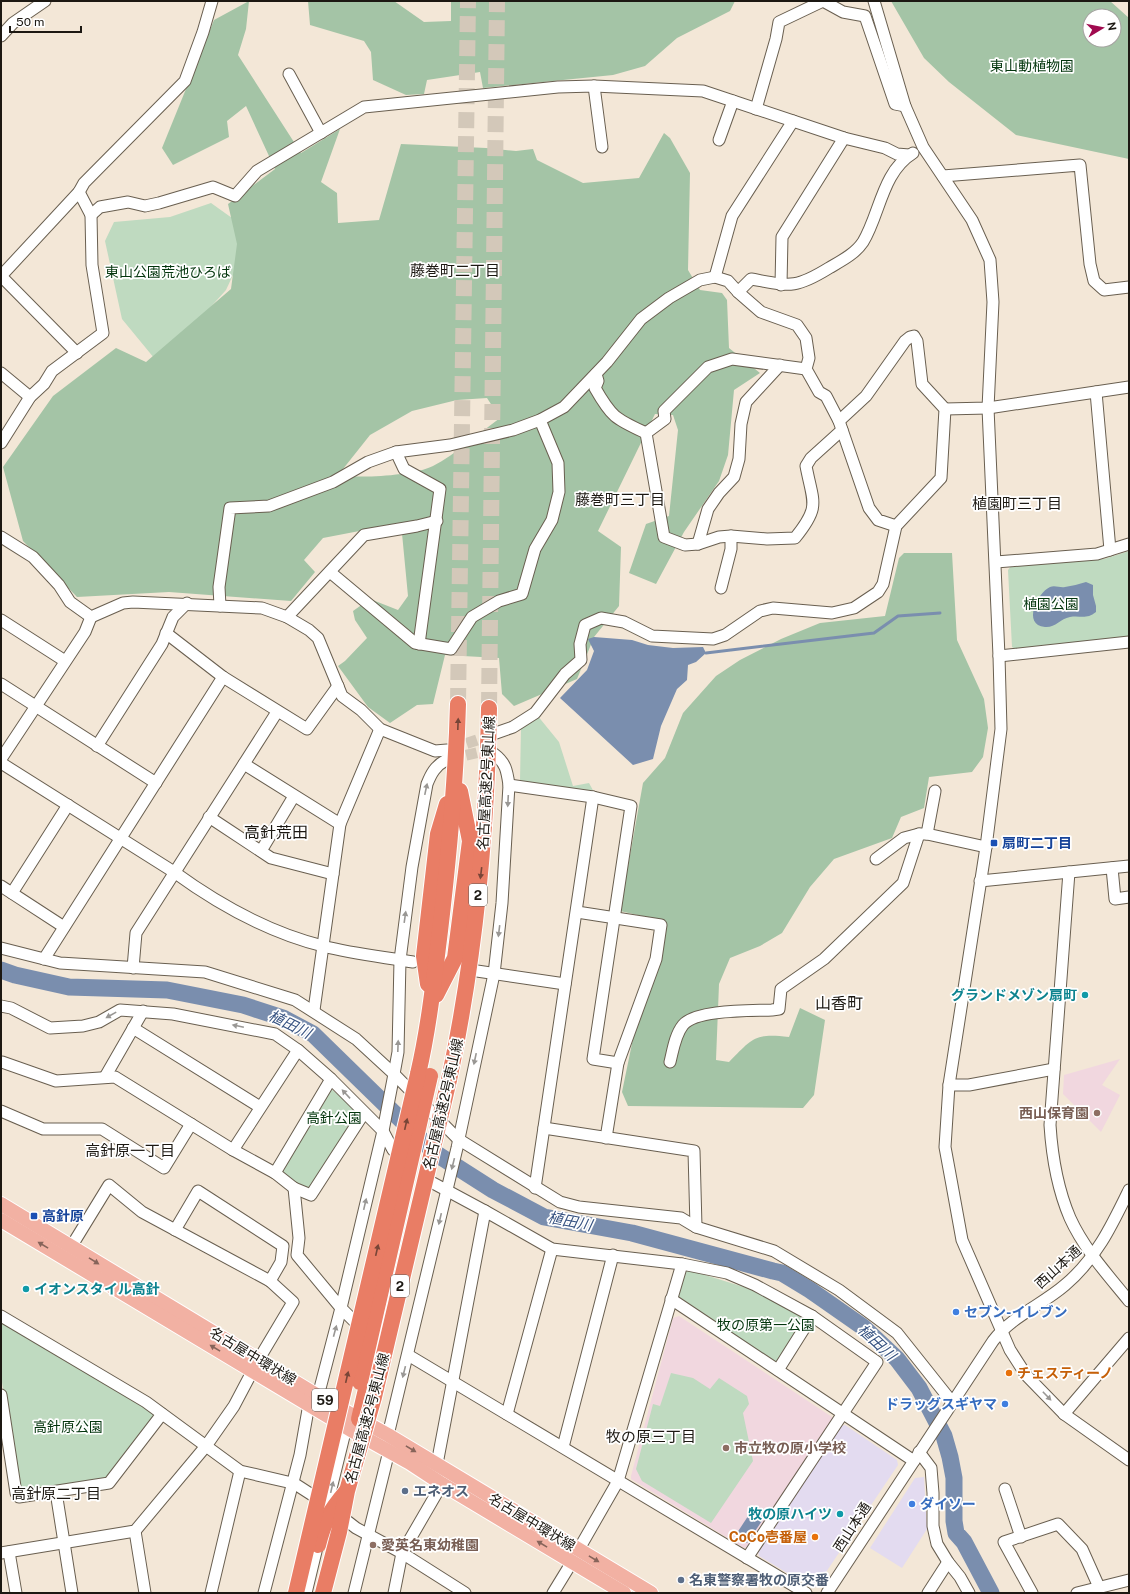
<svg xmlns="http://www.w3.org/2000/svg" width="1130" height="1594" font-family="'Public Sans','Noto Sans JP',sans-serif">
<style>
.commercial{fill:#e3dbf0}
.education{fill:#f1d7df}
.green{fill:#bfdac0}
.forest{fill:#a4c4a6;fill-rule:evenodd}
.water{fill:#7a8eae}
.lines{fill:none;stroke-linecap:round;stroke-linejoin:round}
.stream{stroke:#7a8eae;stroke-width:3}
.river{stroke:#7a8eae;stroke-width:17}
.minor-tunnel{stroke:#d3c8b9;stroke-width:11;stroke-dasharray:11 5.5;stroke-linecap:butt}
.highway-tunnel{stroke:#d3c8b9;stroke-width:16;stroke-dasharray:16 8;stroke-linecap:butt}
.minor-casing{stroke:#695f50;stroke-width:13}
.major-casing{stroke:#fff;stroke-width:16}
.highway-casing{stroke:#fff;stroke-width:18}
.minor{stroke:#fff;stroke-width:11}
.major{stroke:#f2b1a3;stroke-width:14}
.highway{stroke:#e97d65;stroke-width:16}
.highway-bridge-casing{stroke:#fff;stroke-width:18;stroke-linecap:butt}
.highway-bridge{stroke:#e97d65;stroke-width:16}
.oneway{fill:#784537}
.oneway2{fill:#999794}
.oneway3{fill:#87645a}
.transit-dot{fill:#1a4fb4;stroke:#fff;stroke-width:1.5}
.culture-dot{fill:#0f9aa8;stroke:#fff;stroke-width:1.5}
.education-dot{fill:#8d6e63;stroke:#fff;stroke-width:1.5}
.shop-dot{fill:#3f7fe0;stroke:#fff;stroke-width:1.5}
.food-dot{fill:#e8710a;stroke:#fff;stroke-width:1.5}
.service-dot{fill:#5c6f8a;stroke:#fff;stroke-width:1.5}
.labels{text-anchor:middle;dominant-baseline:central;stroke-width:3.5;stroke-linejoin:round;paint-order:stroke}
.shield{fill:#fff;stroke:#605d59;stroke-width:1}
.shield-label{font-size:13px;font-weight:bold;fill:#1c1812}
.park-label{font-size:14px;fill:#03350d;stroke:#fff}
.street-label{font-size:14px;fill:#1c1812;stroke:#fff}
.transit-label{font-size:14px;font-weight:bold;fill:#164399;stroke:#fff;text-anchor:start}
.culture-label{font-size:14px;font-weight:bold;fill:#0d838f;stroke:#fff;text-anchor:end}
.education-label{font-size:14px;font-weight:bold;fill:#785e54;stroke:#fff;text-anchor:start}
.shop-label{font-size:14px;font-weight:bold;fill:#366cbe;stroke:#fff;text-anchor:start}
.food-label{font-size:14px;font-weight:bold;fill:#c56008;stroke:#fff;text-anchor:start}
.service-label{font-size:14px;font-weight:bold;fill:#4e5e75;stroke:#fff;text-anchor:start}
.neighbourhood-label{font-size:15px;fill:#1c1812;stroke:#fff}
.water-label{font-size:15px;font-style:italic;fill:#365281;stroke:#fff}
.quarter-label{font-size:16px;fill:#1c1812;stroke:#fff}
</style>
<rect width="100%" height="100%" fill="#f3e7d7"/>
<g class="commercial">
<path d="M845,1425L897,1460L898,1465L816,1587L812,1588L759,1556L758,1552L841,1426Z"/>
<path d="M924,1477L927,1529L902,1568L870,1548L915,1478Z"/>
</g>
<g class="education">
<path d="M1120,1059L1102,1085L1120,1095L1101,1132L1063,1094L1064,1075Z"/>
<path d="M679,1316L832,1417L833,1420L750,1547L744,1548L631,1479V1476L673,1318Z"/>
</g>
<g class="green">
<path d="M211,203L239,223V262L226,290L159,364L122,319L105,241L114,222L170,217Z"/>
<path d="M1129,551V638L1015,649L1012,647L1008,570L1011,566L1104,559Z"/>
<path d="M537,715L559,742L573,786L589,783L595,794L520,781L521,726Z"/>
<path d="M331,1089L356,1109L357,1115L310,1187L307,1188L284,1176L282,1168Z"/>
<path d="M689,1270L760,1292L806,1319L778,1364L678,1296L685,1272Z"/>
<path d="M1,1321L155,1412L154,1417L106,1480L23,1493L19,1491L1,1376Z"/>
<path d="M671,1373L693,1378L710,1389L719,1378L747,1396L749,1404L743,1413L753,1461L711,1523L642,1481L636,1469L653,1404L660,1406Z"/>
</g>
<g class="forest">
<path d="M249,1L246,29L238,55L301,153L340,129L321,182L337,193L338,223L379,220L401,144L486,148L516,151L533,149L537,160L583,183L639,178L664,133L670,138L690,173L688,270L700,290L722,293L727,300L729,348L760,373L734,390L728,455L719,481L684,532L656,584L629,573L646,524L669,516L678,430L673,415L655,414L598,531L621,547L619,606L594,637L577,679L514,706L502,694L499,658L445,655L433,704L417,705L390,723L368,707L338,666L345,661L367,638L355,620L353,611L370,599L398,610L408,596L401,523L323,538L304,560L315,572L291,601L169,592L77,597L23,541L3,467L53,396L116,348L146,362L231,289L237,244L228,204L275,169L246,106L227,121L229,137L173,165L162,148L214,20ZM487,398L500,418C478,434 456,454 433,466C415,475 368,478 348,476L343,469L370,435L412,411L457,400Z"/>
<path d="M308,1H394L424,22L451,21V1H735L730,11L677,38L645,66L613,75L483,88L480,72L427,80L424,94L406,95L373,80L371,52L364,41L310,25Z"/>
<path d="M891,1H1110L1129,18V159L1016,135L949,82L924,58ZM1090,16H1114V40H1090Z"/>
<path d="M904,553H952L957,640L984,699L988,728L983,757L972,772L929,777L924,808L901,817L892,838L834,859L810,887L782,933L760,946L730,958L719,984L716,1060L729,1062C753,1038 754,1033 789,1037L800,1008L825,1020L814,1095L803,1108L628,1106L622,1092L635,1029L664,921L620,911L643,783L665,758L683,713L716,676L740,660L781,639L820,623L885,616L899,558Z"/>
</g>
<g class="water">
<path d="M1086,582L1093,585V595L1096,606V612C1086,620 1080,615 1070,617C1060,619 1055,628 1045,627C1022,625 1037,593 1050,587C1055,585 1060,588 1065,587C1072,586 1079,584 1086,582Z"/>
<path d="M594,637L632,640L648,645L673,648L703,647L706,653L696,662L688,665L687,680L677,689L661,726L653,759L633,765L560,698L587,670L594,651L588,639Z"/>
<path d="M754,1507L766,1515L747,1543L735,1536Z"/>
</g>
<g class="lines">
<path class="stream" d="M706,653L874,633L898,616L940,613"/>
<path class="river" d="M1,970L15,975L69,987L167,990L243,1005L283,1018L313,1034L435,1153L493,1190L544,1217L632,1233L773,1271L782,1273L810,1290L863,1327L897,1359L919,1388L944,1436L950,1457L954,1478V1521L956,1533L964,1542L991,1593"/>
<g class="minor-tunnel">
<path d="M451,749L494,734"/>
<path d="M450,759L480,752L494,754"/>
</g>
<g class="highway-tunnel">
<path d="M458,704L468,1"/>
<path d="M489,708L497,1"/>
</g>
<defs>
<g id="minor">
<path d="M823,1L843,12L865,16L895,104L905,106"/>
<path d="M874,1L905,106L923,147L972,220L990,260L993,302L988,408L999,656L1001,729L986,847L949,1085L945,1147L952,1185L962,1240L1010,1350L1026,1375L1064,1414L1129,1460"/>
<path d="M1,36L13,23L45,1"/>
<path d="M289,74L321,133"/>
<path d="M594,86L602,147"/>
<path d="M756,109L776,39L779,22L823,1"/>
<path d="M719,140L733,101"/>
<path d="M943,176L1080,165L1090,264L1094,281L1104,290L1129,287"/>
<path d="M91,215L100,207L128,202L145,206L159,203L213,187L235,196L257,171L364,107L558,87L594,86L703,91L844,138L885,148L897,154L909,155"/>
<path d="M1,276L79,192L84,183L185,81L203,32L212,1"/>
<path d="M1,276L77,353"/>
<path d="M715,277L732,216L793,121"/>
<path d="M781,285L782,237L844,138"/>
<path d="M1,373L30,397"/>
<path d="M596,374L598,381L595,388C612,418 616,419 646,433L664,537L685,545L698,544L719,537L731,536L767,539L795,538C821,506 813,503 806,466L811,458L842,430"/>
<path d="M1096,392L1110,550"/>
<path d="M945,409L988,408L1129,387"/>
<path d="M646,433L665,419L664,411L708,367L732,359L806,369"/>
<path d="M1,443L30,397L44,384L52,371L103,333L92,265L91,215L79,192"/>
<path d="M396,452L404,469L440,489L419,644"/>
<path d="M896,526L878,520L869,508L839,421L826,396L819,392L806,369L809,358L806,338L797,325L761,312L738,292L751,279C790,286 795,289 829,268C841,261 855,254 863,242C880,214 882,172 913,153"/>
<path d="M1,537L33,557L59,585L70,602L91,617L123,603L133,602L262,608L287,617L309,630L318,638L342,696L361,710L380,729L435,751L447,750"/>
<path d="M698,544L708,509L719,493L734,477L739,459L741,424L746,402L780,365"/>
<path d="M996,562L1097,554L1129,544"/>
<path d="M330,572L415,643L451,649L472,617L499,601L522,594L535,549L552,520L559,492L558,463L540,420"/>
<path d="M721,588L731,549V536"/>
<path d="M220,606L219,587L230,508L269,506L333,482L368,462L396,452L450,445L513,430L540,420L564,407L607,362L641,319L669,298L700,280L715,277L728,281L738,292"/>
<path d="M287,617L364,535L417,526L437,521"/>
<path d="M1,620L65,661"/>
<path d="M166,633L223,677L307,729L338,686"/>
<path d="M999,656L1129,642"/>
<path d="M1,684L156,783"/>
<path d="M496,733L513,727L535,713L565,674L581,660L580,644L585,625L601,618L624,622L652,636L713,639L725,635L760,611L773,608L832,613L854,608L878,592L883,584L896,526L941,478L945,409L922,384L917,341L914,336L910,337L905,341L866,396L839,421"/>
<path d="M97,746L162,644L173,617L187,603"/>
<path d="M1,759L85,632L91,617"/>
<path d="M1,763L174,872C218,904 270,933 323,946C353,954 384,957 413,962"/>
<path d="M244,764L340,824"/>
<path d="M509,785L593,797L631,806L593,1059L618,1063"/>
<path d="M209,817L271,858L333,874"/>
<path d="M927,834L935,791"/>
<path d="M261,851L294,796"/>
<path d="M876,859L904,838L919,834"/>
<path d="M1112,868L1115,899L1129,897"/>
<path d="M1069,872L1050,1125C1052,1156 1058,1190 1070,1218C1084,1249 1108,1275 1129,1301"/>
<path d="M980,881L1129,866"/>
<path d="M1,886L64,927"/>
<path d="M12,893L68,805"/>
<path d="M577,912L661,925L656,959L618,1063L606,1138"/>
<path d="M1,948L60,963L205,972L295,1000L356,1039L394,1074L458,1139L560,1202L579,1207L681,1218L696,1227L774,1251L839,1290L897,1333L952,1402"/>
<path d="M44,959L223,677"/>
<path d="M133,968L136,933L277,712"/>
<path d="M477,971L565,984"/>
<path d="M1,1006L11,1008L50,1028L83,1026L99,1022L120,1010L173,1014L275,1034L298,1050L331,1079L383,1131L393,1150"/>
<path d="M314,1010L340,824L380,729"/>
<path d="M133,1028L260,1107"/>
<path d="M2,1062L56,1081L115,1077L233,1150L275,1173L294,1188L311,1195L364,1113"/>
<path d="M670,1062C673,1050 675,1035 683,1025C696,1009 753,1011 772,1010L779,1009L781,989L824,959L903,883L919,834H927L986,847"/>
<path d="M105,1077L143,1011"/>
<path d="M949,1085H969L1054,1069"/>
<path d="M1,1111L43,1129H102L164,1168L191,1124"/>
<path d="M544,1128L694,1151L696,1227"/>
<path d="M233,1150L298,1050"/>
<path d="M275,1173L331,1079"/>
<path d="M433,1183L485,1211"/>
<path d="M294,1188L299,1238L297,1255L341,1308L355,1322L361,1332"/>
<path d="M535,1188L593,797"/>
<path d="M175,1230L198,1191L283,1246L281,1262L270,1281"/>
<path d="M71,1247L109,1185L142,1212L270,1281L293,1302L259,1359"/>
<path d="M671,1299L914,1461"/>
<path d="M1,1316L146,1402L240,1471L292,1483"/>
<path d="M408,1355L806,1593"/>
<path d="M778,1370L812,1316"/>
<path d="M1,1395L16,1493L19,1497L109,1483L162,1414"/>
<path d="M318,1396L341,1308L383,1131L394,1074L398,1052L400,960L412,867L427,784C431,774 435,766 446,760"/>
<path d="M507,1414L552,1249"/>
<path d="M1064,1414L1129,1338"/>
<path d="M388,1435L457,1148L494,974L502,903L509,785C507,771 506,763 494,754"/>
<path d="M563,1447L613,1255"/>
<path d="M919,1452L931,1468L933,1493V1526L937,1544L948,1562L960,1577L969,1593"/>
<path d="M437,1464L485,1211L552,1249L682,1264L727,1273L755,1285L812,1316L877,1362L747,1558"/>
<path d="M292,1482L323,1502"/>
<path d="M1005,1489L1021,1537"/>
<path d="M56,1492L72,1593"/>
<path d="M325,1513L348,1420"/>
<path d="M338,1514L356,1528L402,1553L465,1593"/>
<path d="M135,1531L145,1593"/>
<path d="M579,1549L618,1481L682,1264"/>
<path d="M9,1552L16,1593"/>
<path d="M1,1553L135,1531L206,1446L234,1406L253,1370"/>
<path d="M211,1593L240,1471"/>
<path d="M264,1593L300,1455L309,1404"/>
<path d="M306,1593L319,1539"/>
<path d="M354,1593L389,1451"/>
<path d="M394,1593L402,1553L442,1484"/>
<path d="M553,1593L572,1562"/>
<path d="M827,1593L993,1341C1012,1316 1042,1305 1065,1285C1096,1259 1112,1225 1129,1190"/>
<path d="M928,1593L948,1562"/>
<path d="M1032,1593L1004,1542L1058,1524L1082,1549L1099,1587"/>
<path d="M1077,1593L1129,1580"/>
</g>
<g id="major">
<path d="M1,1204L318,1396L388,1435L651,1593"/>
<path d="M1,1220L356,1433L410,1463L442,1484L624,1593"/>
</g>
<g id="highway">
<path d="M428,984L424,956L438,834L447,804"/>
<path d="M436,995L455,958L470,841L460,791"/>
<path d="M418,1074C429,1027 434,979 440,931C449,855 456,780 458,704"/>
<path d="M449,1080C475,957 487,833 489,708"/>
<path d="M359,1419L367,1385"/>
</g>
</defs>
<use href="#minor" class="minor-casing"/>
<use href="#major" class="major-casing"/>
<use href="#highway" class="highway-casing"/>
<use href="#minor" class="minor"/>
<use href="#major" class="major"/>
<use href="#highway" class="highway"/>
<defs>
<g id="highway-bridge">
<path d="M360,1382L430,1076"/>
<path d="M318,1545C324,1521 330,1511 346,1492"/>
<path d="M296,1593L418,1074"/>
<path d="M323,1593L339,1532L347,1491L374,1397L449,1080"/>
</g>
</defs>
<use href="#highway-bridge" class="highway-bridge-casing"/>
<use href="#highway-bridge" class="highway-bridge"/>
</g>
<defs><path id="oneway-solid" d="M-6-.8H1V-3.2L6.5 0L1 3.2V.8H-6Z"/></defs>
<g class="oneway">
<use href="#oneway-solid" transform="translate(458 724) rotate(-88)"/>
<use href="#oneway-solid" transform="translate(481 873) rotate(97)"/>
<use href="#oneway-solid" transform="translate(406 1124) rotate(-77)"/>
<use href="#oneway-solid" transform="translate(377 1250) rotate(-77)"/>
<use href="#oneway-solid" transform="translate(347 1377) rotate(-77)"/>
</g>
<g class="oneway2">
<use href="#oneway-solid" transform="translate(426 789) rotate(-78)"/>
<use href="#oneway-solid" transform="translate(508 801) rotate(93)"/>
<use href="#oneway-solid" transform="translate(405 917) rotate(-82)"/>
<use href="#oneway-solid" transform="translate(499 931) rotate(97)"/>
<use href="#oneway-solid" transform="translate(111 1015) rotate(151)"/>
<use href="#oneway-solid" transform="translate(238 1026) rotate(-168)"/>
<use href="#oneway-solid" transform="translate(398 1046) rotate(-88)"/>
<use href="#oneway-solid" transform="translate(475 1059) rotate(102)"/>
<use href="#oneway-solid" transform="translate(346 1094) rotate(-133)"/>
<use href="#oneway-solid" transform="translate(453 1164) rotate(104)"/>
<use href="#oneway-solid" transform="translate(365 1204) rotate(-77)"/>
<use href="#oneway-solid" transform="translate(440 1219) rotate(103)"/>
<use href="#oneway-solid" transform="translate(335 1331) rotate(-75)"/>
<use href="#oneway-solid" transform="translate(404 1372) rotate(104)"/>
<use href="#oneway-solid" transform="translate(1047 1396) rotate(46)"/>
<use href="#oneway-solid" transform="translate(332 1487) rotate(-77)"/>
</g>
<g class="oneway3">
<use href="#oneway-solid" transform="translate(43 1245) rotate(-149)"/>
<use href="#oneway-solid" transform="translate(94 1261) rotate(32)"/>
<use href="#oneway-solid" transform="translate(215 1348) rotate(-149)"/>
<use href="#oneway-solid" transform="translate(411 1449) rotate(31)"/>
<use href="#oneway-solid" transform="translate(542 1544) rotate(-149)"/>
<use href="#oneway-solid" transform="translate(594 1559) rotate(31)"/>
</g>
<g class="transit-dot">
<rect x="990" y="839" width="8" height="8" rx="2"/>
<rect x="30" y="1212" width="8" height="8" rx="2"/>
</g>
<g class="culture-dot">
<circle cx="1085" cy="995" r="4"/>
<circle cx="26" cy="1289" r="4"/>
<circle cx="840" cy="1514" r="4"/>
</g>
<g class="education-dot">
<circle cx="1097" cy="1113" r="4"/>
<circle cx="726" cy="1448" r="4"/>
<circle cx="373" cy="1545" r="4"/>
</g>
<g class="shop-dot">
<circle cx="956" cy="1312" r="4"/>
<circle cx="1005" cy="1404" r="4"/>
<circle cx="912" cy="1504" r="4"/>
</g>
<g class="food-dot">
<circle cx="1009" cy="1373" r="4"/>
<circle cx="815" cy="1537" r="4"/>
</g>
<g class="service-dot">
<circle cx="405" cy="1491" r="4"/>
<circle cx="681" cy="1580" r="4"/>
</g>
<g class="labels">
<g class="shield">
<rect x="469" y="884" width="18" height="22" rx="3"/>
<rect x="391" y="1275" width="18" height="22" rx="3"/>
<rect x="312" y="1389" width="26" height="22" rx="3"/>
</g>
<g class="shield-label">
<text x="478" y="895">2</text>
<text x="400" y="1286">2</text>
<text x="325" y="1400">59</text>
</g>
<g class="park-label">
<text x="1032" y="66">東山動植物園</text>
<text x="168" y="272">東山公園荒池ひろば</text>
<text x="1051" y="604">植園公園</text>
<text x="334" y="1118">高針公園</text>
<text x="766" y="1325">牧の原第一公園</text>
<text x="68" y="1427">高針原公園</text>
</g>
<g class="street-label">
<text transform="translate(486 783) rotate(-87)">名古屋高速2号東山線</text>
<text transform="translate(443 1104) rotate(-77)">名古屋高速2号東山線</text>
<text transform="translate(1058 1267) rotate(-42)">西山本通</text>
<text transform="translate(253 1356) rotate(31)">名古屋中環状線</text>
<text transform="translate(367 1418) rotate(-75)">名古屋高速2号東山線</text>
<text transform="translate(532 1522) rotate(31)">名古屋中環状線</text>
<text transform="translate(852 1527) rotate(-57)">西山本通</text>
</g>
<g class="transit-label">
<text x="1002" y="843">扇町二丁目</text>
<text x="42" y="1216">高針原</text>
</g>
<g class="culture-label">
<text x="1077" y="995">グランドメゾン扇町</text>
<text x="34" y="1289" text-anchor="start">イオンスタイル高針</text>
<text x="832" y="1514">牧の原ハイツ</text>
</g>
<g class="education-label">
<text x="1089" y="1113" text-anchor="end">西山保育園</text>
<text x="734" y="1448">市立牧の原小学校</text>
<text x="381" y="1545">愛英名東幼稚園</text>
</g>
<g class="shop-label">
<text x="964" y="1312">セブン-イレブン</text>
<text x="997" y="1404" text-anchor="end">ドラッグスギヤマ</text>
<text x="920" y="1504">ダイソー</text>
</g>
<g class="food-label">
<text x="1017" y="1373">チェスティーノ</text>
<text x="807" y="1537" text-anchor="end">CoCo壱番屋</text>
</g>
<g class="service-label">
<text x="413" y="1491">エネオス</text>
<text x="689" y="1580">名東警察署牧の原交番</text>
</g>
<g class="neighbourhood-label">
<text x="455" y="270">藤巻町二丁目</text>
<text x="620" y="499">藤巻町三丁目</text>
<text x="1017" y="503">植園町三丁目</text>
<text x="130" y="1150">高針原一丁目</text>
<text x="651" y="1436">牧の原三丁目</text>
<text x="56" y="1493">高針原二丁目</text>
</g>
<g class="water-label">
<text transform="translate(290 1024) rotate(26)">植田川</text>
<text transform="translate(570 1221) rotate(11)">植田川</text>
<text transform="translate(877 1342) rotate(43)">植田川</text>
</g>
<g class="quarter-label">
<text x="276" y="832">高針荒田</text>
<text x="839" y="1003">山香町</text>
</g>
</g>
<rect width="1130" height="1594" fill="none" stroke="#1c1812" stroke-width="4"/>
<g transform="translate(1102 28) rotate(80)"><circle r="19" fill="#ffffff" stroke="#a4a3a0"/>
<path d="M0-3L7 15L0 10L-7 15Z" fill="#a00a4f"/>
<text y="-6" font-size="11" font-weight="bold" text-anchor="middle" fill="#1c1812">N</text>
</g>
<path d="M10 26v6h71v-6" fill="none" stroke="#1c1812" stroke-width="2"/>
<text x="16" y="26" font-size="12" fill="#1c1812" stroke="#ffffff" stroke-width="3" paint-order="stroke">50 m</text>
</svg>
